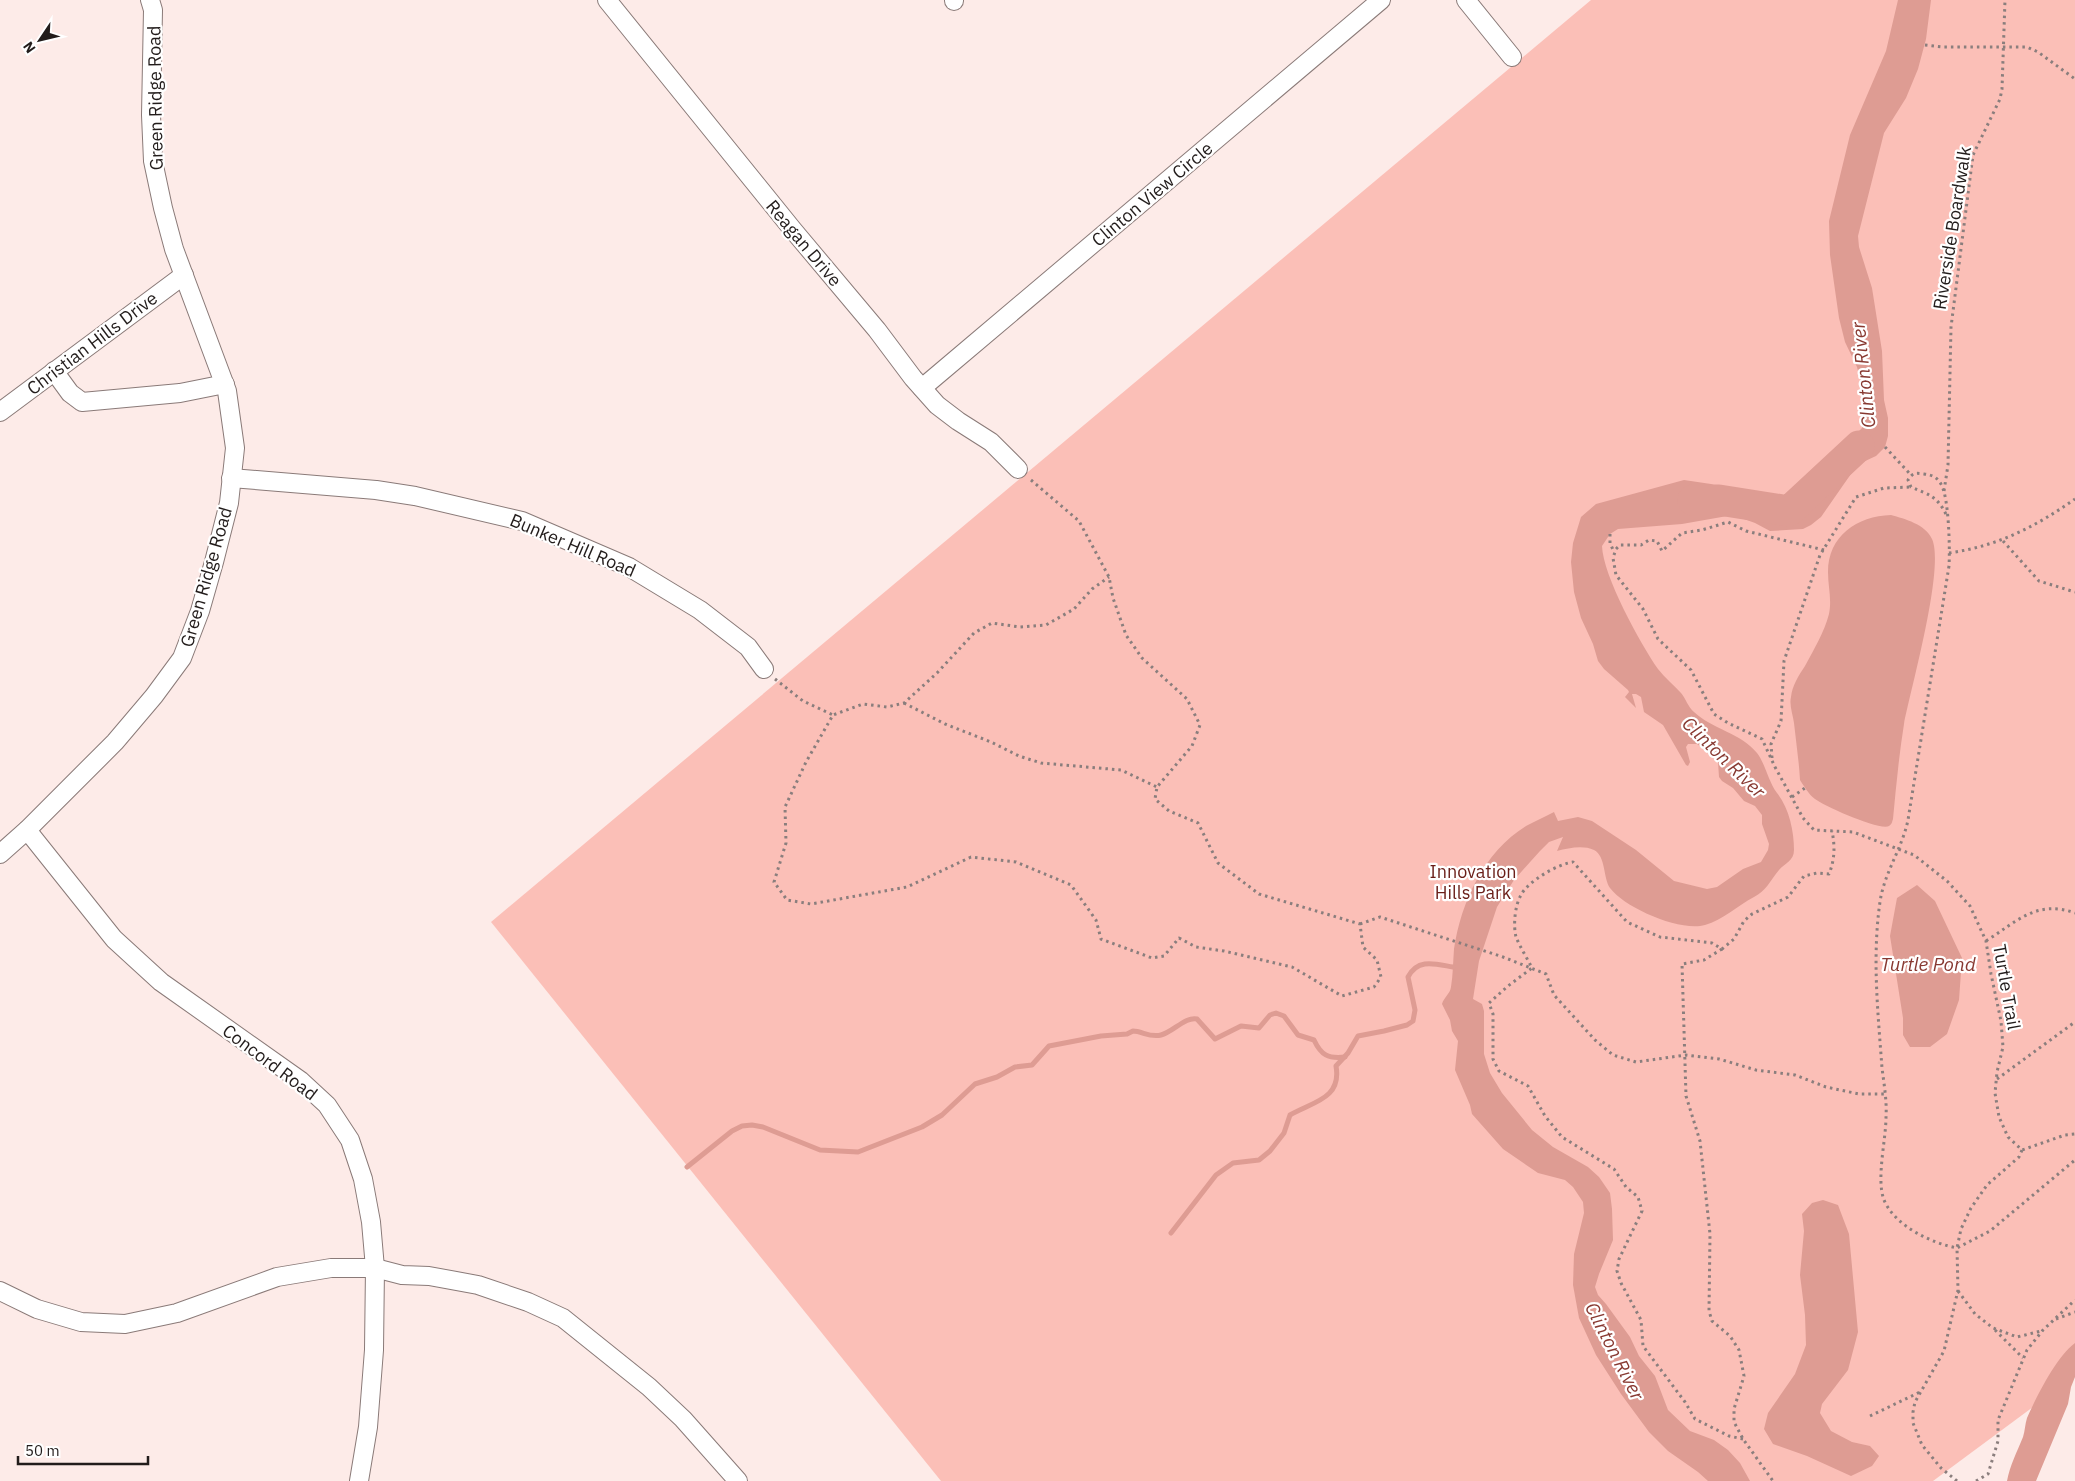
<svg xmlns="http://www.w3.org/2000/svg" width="2075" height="1481" font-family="'IBM Plex Sans',sans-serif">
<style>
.green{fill:#fbbfb7}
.water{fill:#de9c93}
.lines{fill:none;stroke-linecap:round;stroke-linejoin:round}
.stream{stroke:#de9c93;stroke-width:5}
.river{stroke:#de9c93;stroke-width:31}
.minor-casing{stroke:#8a7a78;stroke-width:20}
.path{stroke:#8a7e7d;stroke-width:3;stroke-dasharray:2.5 4;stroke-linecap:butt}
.minor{stroke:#fff;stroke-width:18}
.labels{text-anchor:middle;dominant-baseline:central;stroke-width:4.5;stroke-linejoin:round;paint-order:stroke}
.street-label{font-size:18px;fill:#221c1b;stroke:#fff}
.park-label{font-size:18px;fill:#6a1e18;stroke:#fff}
.water-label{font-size:19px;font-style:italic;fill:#883931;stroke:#fff}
</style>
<rect width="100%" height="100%" fill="#fdebe8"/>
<path class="green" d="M1591,0H2075V1376L1933,1481H941L491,922Z"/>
<g class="water">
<path d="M1898,0H1931L1926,39L1918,69L1906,98L1884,133L1858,236L1859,247L1872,288L1882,351L1884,400L1888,418V436L1885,447L1876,456L1863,462L1853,471L1821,517L1811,525L1803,529L1770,531L1755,523L1733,515L1682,524L1618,529L1610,534L1602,546C1603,576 1640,643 1658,669C1665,678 1674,685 1681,693C1686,699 1688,707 1694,712C1712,729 1741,733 1757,753C1766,765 1768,781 1777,793C1789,808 1794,831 1794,850C1794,861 1785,863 1779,870C1770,881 1766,891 1754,897C1737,906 1723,920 1705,925C1680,932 1625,908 1610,888C1603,878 1606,856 1594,850C1583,845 1569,848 1557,851L1563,837L1549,842L1540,851L1514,880L1497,907L1479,961L1473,999L1482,1004L1484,1011V1054L1490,1073L1502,1093L1532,1130L1553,1147L1588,1167L1599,1177L1610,1193L1612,1209L1613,1240L1599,1274L1595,1287L1598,1295L1606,1304L1630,1337L1639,1356L1655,1376L1668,1410L1690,1431L1714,1440L1728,1450L1740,1463L1750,1481H1708L1698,1472L1668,1451L1649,1432L1621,1394L1596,1355L1579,1318L1573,1285L1574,1254L1584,1213L1583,1202L1573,1187L1565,1180L1538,1173L1503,1149L1472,1114L1470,1105L1455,1070L1458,1041L1452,1031L1450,1020L1442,1004C1444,997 1450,994 1451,987C1453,975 1453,962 1454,949C1461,902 1484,852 1526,826C1535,821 1545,817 1554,812L1558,821L1578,817L1592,821L1636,850L1674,881L1707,889L1717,887L1743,869L1761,862L1768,850L1769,844L1762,824V815L1755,806L1744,801L1733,788L1722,781L1719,777L1718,762L1711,754L1697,744H1688L1686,747L1690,762L1688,766L1686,765L1663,725L1644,712L1641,697L1636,694H1632L1636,708L1625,697L1629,692L1628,690L1604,669L1598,661L1593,644L1581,618L1574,592L1571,562L1573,543L1581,517L1596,504L1684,480L1711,484L1726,489L1741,508L1752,511L1790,502L1806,496L1817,487L1844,456L1856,434L1862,428L1865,413L1861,382L1857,367L1845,342L1839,318L1830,255L1829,221L1850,135L1886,51Z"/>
<path d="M1891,515C1905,519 1925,524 1932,539C1945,567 1911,688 1904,724C1899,755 1896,787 1893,819C1892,822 1892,824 1889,826C1880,831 1824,806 1815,799C1809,795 1804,786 1800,780C1799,761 1796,742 1794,723C1793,715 1789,705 1791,697C1792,686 1799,675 1805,666C1814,649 1824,633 1829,614C1832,599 1828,587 1828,572C1828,536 1857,516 1891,515Z"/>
<path d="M1917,885L1935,901L1962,958L1959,1000L1947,1034L1930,1047H1910L1903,1035V1018L1890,936L1897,898Z"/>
<path d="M1823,1200L1838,1205L1849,1234L1858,1332L1848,1370L1822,1404L1820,1413L1831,1431L1852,1442L1870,1446L1879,1456L1872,1466L1851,1476L1807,1456L1773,1444L1764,1429L1768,1413L1795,1374L1806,1345L1805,1315L1800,1275L1804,1231L1802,1214L1812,1203Z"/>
<path d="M2075,1343V1377L2071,1387L2068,1404L2036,1481H2007C2010,1465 2017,1452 2023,1437C2025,1431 2025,1424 2027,1418C2037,1396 2056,1357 2075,1343Z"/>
</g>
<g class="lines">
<g class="stream">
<path d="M687,1167L732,1131L742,1126L752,1125L763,1127L820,1150L858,1152L922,1127L942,1115L975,1084L997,1077L1015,1067L1032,1065L1049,1046L1101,1036L1127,1034L1133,1031C1142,1031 1150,1038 1161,1035C1173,1032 1186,1016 1197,1019L1215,1039L1241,1026L1259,1028L1270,1015L1276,1013L1284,1016L1298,1035L1314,1040C1321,1055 1328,1059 1345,1057"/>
<path d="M1171,1233L1216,1175L1233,1163L1259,1160L1270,1151L1284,1133L1290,1115C1312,1102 1342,1099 1336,1066L1348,1053L1358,1036L1384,1031L1407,1025L1413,1021L1415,1010L1408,977C1418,958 1435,964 1453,967"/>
</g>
<path class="river" d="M1693,500H1719L1789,511L1859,446"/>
<defs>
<g id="minor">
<path d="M607,0L793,230L877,330L913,378L937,405L958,421L991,442L1018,469"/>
<path d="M1466,0L1512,57"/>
<path d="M954,1V0"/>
<path d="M54,371L70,393L82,402L180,393L225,384"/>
<path d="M922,388L1381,0"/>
<path d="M0,412L184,275"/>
<path d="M231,478L376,490L415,496L522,521L629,567L700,610L748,647L764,669"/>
<path d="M27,830L114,939L161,982L301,1081L327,1105L350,1140L363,1179L371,1222L375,1268L374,1350L368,1427L359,1481"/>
<path d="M0,854L27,830L115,742L154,696L182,658L200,611L214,562L229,503L235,448L227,391L174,249L163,208L153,161L151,115L153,10L150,0"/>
<path d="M0,1291L37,1309L81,1322L125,1324L177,1313L277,1277L331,1268H375L402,1275L429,1276L478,1285L528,1302L563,1318L649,1387L683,1419L738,1481"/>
</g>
</defs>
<use href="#minor" class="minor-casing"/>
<g class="path">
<path d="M1925,45L1943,47H2027L2038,52L2075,79"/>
<path d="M1885,447L1911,475"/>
<path d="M1031,480L1079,521L1109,577L1113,598L1126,635L1142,658L1187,699L1200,725L1192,746L1157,787L1155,799L1169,811L1198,823L1218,863L1259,894L1360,924L1363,947L1377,960L1381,977L1374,987L1342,996L1292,967L1224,951L1196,947L1179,938L1164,956L1152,958L1101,939L1096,920L1071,885L1016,862L971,857L907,887L811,904L787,900L774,882L786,843L785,807L806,762L833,715L863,704L887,707L904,703L937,673L974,633L992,623L1020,627L1046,625L1074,609L1092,589L1109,577"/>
<path d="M1944,491L1948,465L1951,327L1973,155L2000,99L2002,89L2005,0"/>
<path d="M1946,514C1936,495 1929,495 1911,487L1908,480C1913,472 1916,473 1924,474C1932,475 1937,477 1941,484C1949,497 1950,550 1949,566L1908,820C1902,849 1884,873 1880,902C1872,957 1878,1013 1882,1068C1884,1084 1887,1101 1886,1117C1886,1140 1876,1179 1884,1200C1895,1226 1931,1243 1957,1248L1990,1231L2075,1160"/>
<path d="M1610,534V543L1614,552"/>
<path d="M2003,541L2039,581L2075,592"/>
<path d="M1824,550L1746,531L1728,522L1702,530L1682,533L1662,551L1657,541L1649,540L1641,545H1620L1616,549L1613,558L1616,575L1643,609L1658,639L1691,670L1714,714L1728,723L1762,739L1775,767L1803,818L1814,830L1853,832L1914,855L1947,881L1970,906L1986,941L1991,974L2001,1021L2003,1047L1997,1072L1995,1093L1999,1117L2008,1137L2022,1150L2065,1135L2075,1134"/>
<path d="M1949,553C1998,546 2035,527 2075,499"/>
<path d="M775,679L803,701L833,715"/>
<path d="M904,703L945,724L991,742L1019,756L1041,763L1121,770L1157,787"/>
<path d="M1772,758L1771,744L1781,721L1784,661L1820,555L1856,497L1884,488L1911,487"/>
<path d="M1792,797L1805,788"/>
<path d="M1360,924L1380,917L1503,957L1546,974L1554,995L1595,1040L1613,1055L1636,1062L1686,1055L1719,1059L1756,1070L1795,1075L1826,1087L1859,1094H1885"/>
<path d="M1986,941C2016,922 2037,899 2075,913"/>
<path d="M1722,949L1704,960L1682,964L1686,1096L1700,1141L1710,1234L1709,1311L1712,1321L1730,1336L1739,1350L1744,1376L1734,1409V1422L1743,1439L1773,1481"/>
<path d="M1997,1079L2075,1022"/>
<path d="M1958,1291L1975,1314L1993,1328L2017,1337L2041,1331"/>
<path d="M2056,1319L2075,1312"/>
<path d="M1995,1330L2023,1358"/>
<path d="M1870,1416L1920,1392"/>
<path d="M1743,1439L1729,1436L1695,1419L1685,1402L1643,1346L1641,1320L1621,1283L1617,1271L1619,1259L1642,1211L1638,1197L1626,1187L1614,1169L1562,1137L1545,1116L1528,1086L1499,1071L1493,1059V1014L1489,1003L1508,986L1532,968C1527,958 1520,947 1516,937C1513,925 1515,905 1521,895C1528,881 1558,864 1573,862L1627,922L1660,937L1712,943L1722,949L1734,939L1744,921L1752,914L1788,897L1804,876L1817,873L1829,874C1835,859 1835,846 1832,831"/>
<path d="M1957,1481L1941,1468L1922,1445L1913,1423V1412L1915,1402L1944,1351L1958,1290L1957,1248L1961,1229L1971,1208L1987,1185L2019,1157L2022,1150"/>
<path d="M1976,1481L1988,1474L1998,1441V1420L2027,1350L2043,1330L2075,1300"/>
</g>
<use href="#minor" class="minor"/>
</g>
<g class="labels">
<g class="street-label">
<text transform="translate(155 98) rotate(-91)">Green Ridge Road</text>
<text transform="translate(1152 194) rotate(-40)">Clinton View Circle</text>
<text transform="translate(1952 228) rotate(-81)">Riverside Boardwalk</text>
<text transform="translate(804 243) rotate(50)">Reagan Drive</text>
<text transform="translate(92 343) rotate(-37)">Christian Hills Drive</text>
<text transform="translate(573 545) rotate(23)">Bunker Hill Road</text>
<text transform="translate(206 577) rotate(-74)">Green Ridge Road</text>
<text transform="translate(2007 987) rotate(80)">Turtle Trail</text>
<text transform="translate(270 1062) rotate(37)">Concord Road</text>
</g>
<g class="park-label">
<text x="1473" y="871">Innovation<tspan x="1473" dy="21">Hills Park</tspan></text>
</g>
<g class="water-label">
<text transform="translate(1863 375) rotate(-96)">Clinton River</text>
<text transform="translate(1724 757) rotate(44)">Clinton River</text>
<text x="1928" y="964">Turtle Pond</text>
<text transform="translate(1615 1351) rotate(63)">Clinton River</text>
</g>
</g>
<g transform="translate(40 40) rotate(235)" stroke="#ffffff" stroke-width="4" paint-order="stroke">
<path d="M0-4L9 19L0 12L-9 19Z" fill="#221c1b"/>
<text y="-8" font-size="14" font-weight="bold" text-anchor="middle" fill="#221c1b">N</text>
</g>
<path d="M18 1456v8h130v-8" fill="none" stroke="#221c1b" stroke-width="2.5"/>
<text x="25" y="1456" font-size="15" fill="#221c1b" stroke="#ffffff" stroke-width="4" paint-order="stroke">50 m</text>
</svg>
